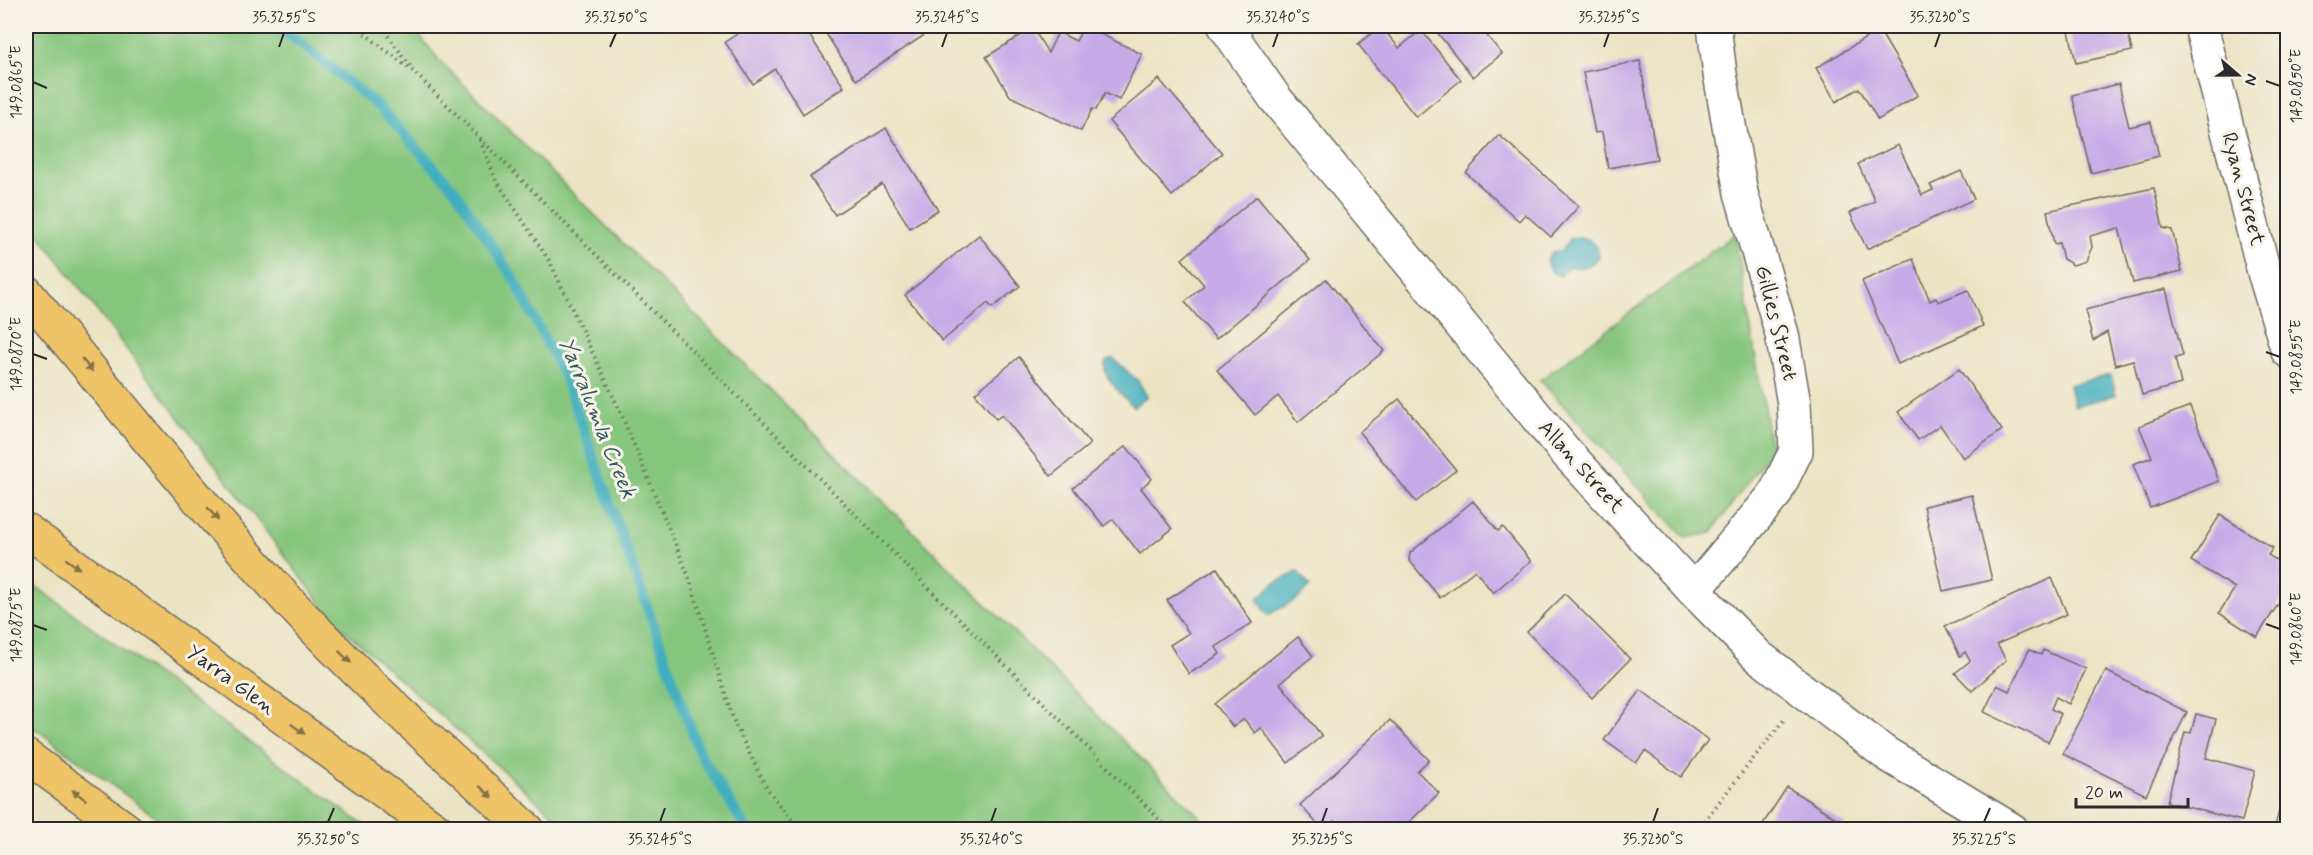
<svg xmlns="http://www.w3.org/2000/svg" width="2313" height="855" font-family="Mynerve,sans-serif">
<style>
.green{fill:#87c67e;stroke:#597854;stroke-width:1.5}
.water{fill:#41aebe;stroke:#366c74;stroke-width:1.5}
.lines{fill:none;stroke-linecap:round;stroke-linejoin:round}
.stream{stroke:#41aebe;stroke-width:10}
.building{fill:#c6abe8}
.street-casing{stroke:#6e6c61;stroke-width:36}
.highway-casing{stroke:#6e6c61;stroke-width:36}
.path{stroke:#6e6c61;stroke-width:4;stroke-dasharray:1.5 4.5;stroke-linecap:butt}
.street{stroke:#fff;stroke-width:33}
.highway{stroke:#efc469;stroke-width:33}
.oneway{fill:#837047}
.ticks{fill:none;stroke:#2b2b2b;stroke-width:2}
.labels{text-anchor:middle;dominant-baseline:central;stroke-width:6;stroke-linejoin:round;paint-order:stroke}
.street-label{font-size:21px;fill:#2b2b2b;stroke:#f7f3e8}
.water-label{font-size:22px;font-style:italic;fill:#33595e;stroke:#f7f3e8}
.neatline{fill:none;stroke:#2b2b2b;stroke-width:2}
.ticks-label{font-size:15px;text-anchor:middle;fill:#2b2b2b}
</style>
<rect width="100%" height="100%" fill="#f7f3e8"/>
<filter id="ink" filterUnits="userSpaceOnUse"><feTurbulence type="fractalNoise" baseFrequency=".0167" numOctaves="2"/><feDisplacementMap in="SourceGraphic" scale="12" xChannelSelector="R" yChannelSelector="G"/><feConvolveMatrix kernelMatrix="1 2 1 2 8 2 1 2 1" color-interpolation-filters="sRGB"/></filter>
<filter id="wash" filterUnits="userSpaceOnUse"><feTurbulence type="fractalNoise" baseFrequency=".008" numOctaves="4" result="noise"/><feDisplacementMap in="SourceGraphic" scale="24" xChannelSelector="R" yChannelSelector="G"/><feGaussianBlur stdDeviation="1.35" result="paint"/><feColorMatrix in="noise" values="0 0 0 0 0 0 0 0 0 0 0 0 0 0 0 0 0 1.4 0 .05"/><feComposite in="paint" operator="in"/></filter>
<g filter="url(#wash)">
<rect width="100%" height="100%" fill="#ebe4c4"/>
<g class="green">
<path d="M26,26H412L439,60L1212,829H569L336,623L26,218Z"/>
<path d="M1735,234L1771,450L1711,533L1685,538L1540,380Z"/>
<path d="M26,579L369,829H172L26,722Z"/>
</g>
<g class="water">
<path d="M1572,237L1588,239L1597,246L1599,257C1590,267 1582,270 1569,266L1561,276L1553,273L1547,265V259L1552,252L1562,250Z"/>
<path d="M1113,358L1138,381L1147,396L1134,407C1124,396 1101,378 1105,362Z"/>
<path d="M2111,375L2116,395L2074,406L2069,385Z"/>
<path d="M1298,572L1310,586L1298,599L1268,615L1257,599L1276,582Z"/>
</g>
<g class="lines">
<path class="stream" d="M274,26L295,39L379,107L455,190L514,279L565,378L700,754L747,830"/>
</g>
<g id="blocks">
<g class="building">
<path d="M749,26H803L844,87L803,114L775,69L753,84L725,42Z"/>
<path d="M821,26H916L923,36L856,80Z"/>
<path d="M1084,26L1142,54L1119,100L1105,93L1096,110L1092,109L1081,131L1010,96L986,57L1033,28L1048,53L1058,32L1076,41Z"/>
<path d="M1381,26L1399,48L1421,30L1461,80L1416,117L1358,44Z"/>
<path d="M1432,26H1479L1502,54L1473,77Z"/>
<path d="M2068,26H2126L2132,51L2076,63Z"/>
<path d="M1879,30L1918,95L1878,120L1859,88L1836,102L1816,68Z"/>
<path d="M1640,61L1657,159L1608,168L1602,132L1595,133L1583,72Z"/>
<path d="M1159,79L1222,153L1172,196L1109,121Z"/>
<path d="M2119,84L2129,127L2151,122L2159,156L2091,173L2072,95Z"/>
<path d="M886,128L938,210L910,228L882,184L835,215L810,177Z"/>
<path d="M1499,135L1579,206L1551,237L1525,214L1519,221L1466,173Z"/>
<path d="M1898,145L1922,195L1933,190L1930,185L1961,171L1974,199L1867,249L1850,213L1875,201L1858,164Z"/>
<path d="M2154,188L2163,228L2172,230L2182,271L2133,283L2119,228L2090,236L2092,247L2086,261L2073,265L2063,259L2059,243L2054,244L2047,211Z"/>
<path d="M1257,196L1310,260L1216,339L1185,302L1204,285L1182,259Z"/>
<path d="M979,235L1020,286L992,308L988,303L942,341L905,295Z"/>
<path d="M1913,259L1930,301L1936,298L1938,302L1968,290L1983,326L1898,364L1862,281Z"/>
<path d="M1326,279L1384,351L1298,422L1278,396L1255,415L1217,370Z"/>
<path d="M2166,289L2183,356L2175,358L2181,384L2142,395L2133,360L2115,365L2107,332L2093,341L2085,310Z"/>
<path d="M1019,357L1090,444L1051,476L1002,415L996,419L975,393Z"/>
<path d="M1959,369L2002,430L1963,458L1940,425L1918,440L1898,412Z"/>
<path d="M1399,399L1456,470L1416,502L1359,432Z"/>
<path d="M2190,406L2219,481L2150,508L2133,464L2152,457L2139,426Z"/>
<path d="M1126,446L1152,479L1141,488L1172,529L1140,554L1113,519L1104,526L1073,488Z"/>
<path d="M1972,495L1992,580L1943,591L1924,506Z"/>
<path d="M1473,501L1498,531L1503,527L1531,561L1493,593L1475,570L1440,598L1409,560L1410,553Z"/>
<path d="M2220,515L2273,548L2268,555L2288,567V589L2257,637L2219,613L2235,588L2191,561Z"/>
<path d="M1217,568L1252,623L1216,647L1220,654L1189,674L1170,645L1189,633L1167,600Z"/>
<path d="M2052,578L2067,614L1997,644L2006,660L1972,691L1955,673L1970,661L1965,652L1960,656L1945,626Z"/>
<path d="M1565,594L1630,659L1592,698L1527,632Z"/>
<path d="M1298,637L1313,656L1280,683L1322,736L1288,763L1261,728L1255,733L1244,719L1233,727L1215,704Z"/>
<path d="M2029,650L2041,655L2043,650L2086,669L2069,704L2056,697L2051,709L2061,714L2048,742L1984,712L1997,685L2009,691Z"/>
<path d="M2106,671L2187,712L2146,795L2063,754Z"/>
<path d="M1641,690L1708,740L1681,777L1645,751L1636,763L1604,740Z"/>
<path d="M2196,714L2216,719L2206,758L2255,771L2242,821L2167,802L2185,732L2191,733Z"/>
<path d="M1390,720L1429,760L1417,771L1439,793L1401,830H1342L1334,821L1323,830L1300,805Z"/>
<path d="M1787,787L1845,824L1842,830H1759Z"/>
<path d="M2284,792H2288V830H2274Z"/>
</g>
</g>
</g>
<g filter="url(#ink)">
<use href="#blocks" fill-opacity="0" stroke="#6e6c61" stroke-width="1.5"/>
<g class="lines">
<defs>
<g id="street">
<path d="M1225,26L1275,98L1564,450L1694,591L1758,656L1885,753L2012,830"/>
<path d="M2201,26L2264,272L2288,351"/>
<path d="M1694,591L1775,494L1796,451L1794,404L1782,334L1741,193L1720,74L1714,26"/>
</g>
<g id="highway">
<path d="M26,292C121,405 213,523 316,630C383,700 457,764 528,830"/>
<path d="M26,530L437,830"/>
<path d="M26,756L127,830"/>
</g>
</defs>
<use href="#street" class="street-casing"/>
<use href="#highway" class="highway-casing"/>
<g class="path">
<path d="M355,26L414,72L1170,830"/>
<path d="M381,26L410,66"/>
<path d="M480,140L496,180L550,262L620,411L689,577L734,722L766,787L800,830"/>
<path d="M1697,830L1784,720"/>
</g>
<use href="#street" class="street"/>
<use href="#highway" class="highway"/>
</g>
<defs><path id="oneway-solid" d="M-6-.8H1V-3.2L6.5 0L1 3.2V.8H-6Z" transform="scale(1.5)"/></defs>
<g class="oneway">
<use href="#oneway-solid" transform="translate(87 365) rotate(50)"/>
<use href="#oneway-solid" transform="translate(213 514) rotate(50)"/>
<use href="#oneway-solid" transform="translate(73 564) rotate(36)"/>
<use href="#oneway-solid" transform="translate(345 657) rotate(44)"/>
<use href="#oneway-solid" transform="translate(298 729) rotate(36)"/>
<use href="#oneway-solid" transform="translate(486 792) rotate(42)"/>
<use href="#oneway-solid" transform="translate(79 795) rotate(-144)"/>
</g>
</g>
<path class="ticks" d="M279,47L284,33M610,47L616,33M942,47L947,33M1273,47L1278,33M1604,47L1609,33M1935,47L1940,33M2266,81L2280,86M33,82L47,88M2266,352L2280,357M33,354L47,359M2266,624L2280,629M33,625L47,630M328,822L334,808M660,822L665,808M991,822L996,808M1322,822L1327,808M1653,822L1658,808M1984,822L1990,808"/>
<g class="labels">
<g class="street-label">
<text transform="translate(2243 189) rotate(75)">Ryan Street</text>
<text transform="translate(1776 323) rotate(76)">Gillies Street</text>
<text transform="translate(1581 467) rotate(48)">Allan Street</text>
<text transform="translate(231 680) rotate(36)">Yarra Glen</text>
</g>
<g class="water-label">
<text transform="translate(597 418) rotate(68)">Yarralumla Creek</text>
</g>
</g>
<rect width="2313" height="855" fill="none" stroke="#f7f3e8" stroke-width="66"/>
<g transform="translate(2238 75) rotate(110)" stroke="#f7f3e8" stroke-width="4.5" paint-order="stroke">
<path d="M0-4.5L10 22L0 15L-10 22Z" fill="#2b2b2b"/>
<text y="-9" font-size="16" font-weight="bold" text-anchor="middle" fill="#2b2b2b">N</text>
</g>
<path d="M2076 798v9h112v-9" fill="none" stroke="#2b2b2b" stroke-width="3"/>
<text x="2085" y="798" font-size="18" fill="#2b2b2b" stroke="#f7f3e8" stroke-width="4.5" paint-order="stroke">20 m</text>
<rect x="33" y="33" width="2247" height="789" class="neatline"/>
<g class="ticks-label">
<text x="284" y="22">35.3255°S</text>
<text x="616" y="22">35.3250°S</text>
<text x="947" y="22">35.3245°S</text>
<text x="1278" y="22">35.3240°S</text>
<text x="1609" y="22">35.3235°S</text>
<text x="1940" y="22">35.3230°S</text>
<text transform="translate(16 82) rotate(-90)" y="5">149.0865°E</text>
<text transform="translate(2296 86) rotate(-90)" y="5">149.0850°E</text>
<text transform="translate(16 354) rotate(-90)" y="5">149.0870°E</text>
<text transform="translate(2296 357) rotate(-90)" y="5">149.0855°E</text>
<text transform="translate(16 625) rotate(-90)" y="5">149.0875°E</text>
<text transform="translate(2296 629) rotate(-90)" y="5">149.0860°E</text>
<text x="328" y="844">35.3250°S</text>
<text x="660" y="844">35.3245°S</text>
<text x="991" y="844">35.3240°S</text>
<text x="1322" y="844">35.3235°S</text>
<text x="1653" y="844">35.3230°S</text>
<text x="1984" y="844">35.3225°S</text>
</g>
</svg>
